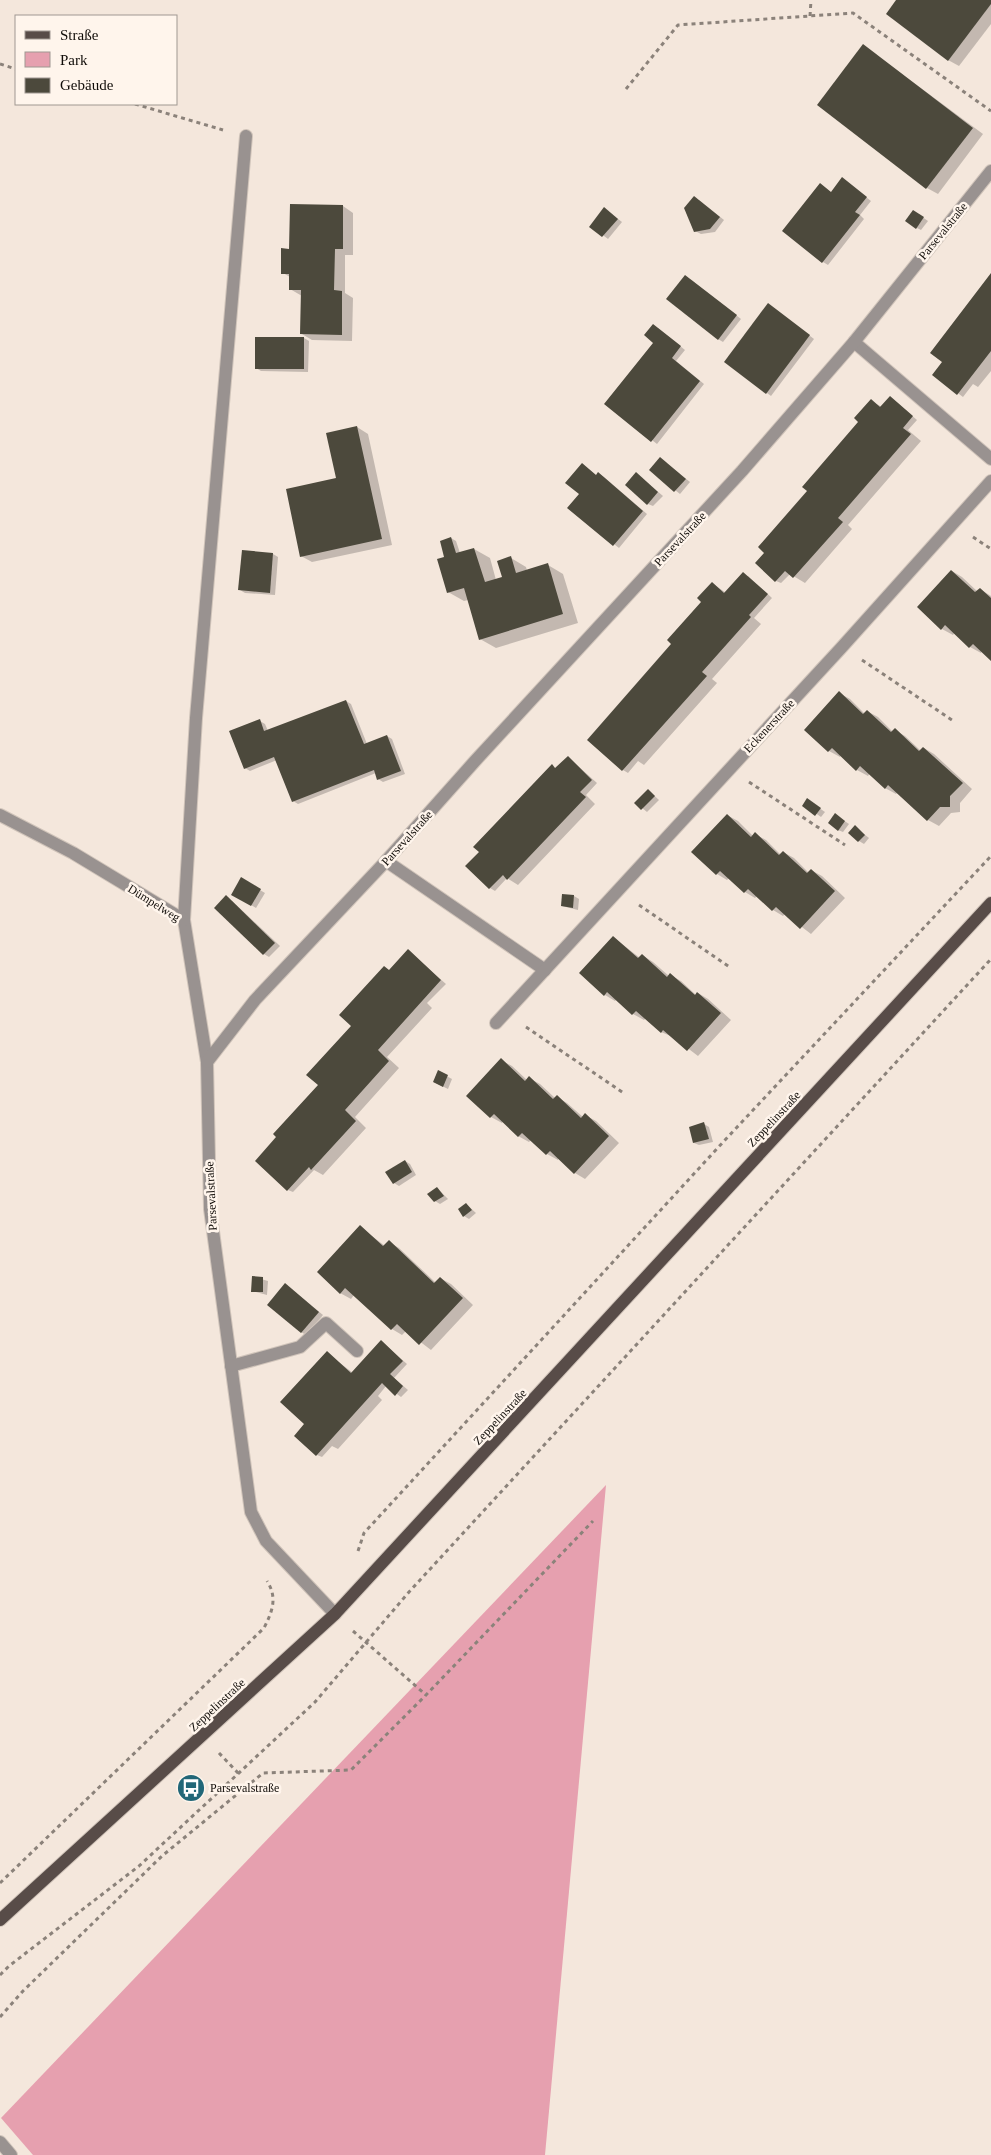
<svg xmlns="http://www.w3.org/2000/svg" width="991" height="2155" font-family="Georgia,serif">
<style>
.green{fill:#e6a0af}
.shadow{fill:#0003}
.building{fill:#4c493c}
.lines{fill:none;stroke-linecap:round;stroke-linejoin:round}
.minor-casing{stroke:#d0c4ba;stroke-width:14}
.major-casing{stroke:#d0c4ba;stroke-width:14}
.path{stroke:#8b827a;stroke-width:3;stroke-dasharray:4 4;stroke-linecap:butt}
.minor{stroke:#999290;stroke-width:12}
.major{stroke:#584c48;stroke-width:12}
.labels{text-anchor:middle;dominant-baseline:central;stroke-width:5;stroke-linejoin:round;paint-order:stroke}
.street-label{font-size:12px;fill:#100c08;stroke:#fff5ec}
.poi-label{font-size:12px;fill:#100c08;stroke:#fff5ec;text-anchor:start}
</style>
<rect width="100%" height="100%" fill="#f4e7dc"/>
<path class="green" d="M606,1485L545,2155H33L1,2118Z"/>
<g class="shadow">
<path d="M898,0H991V24L959,66L948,60Z"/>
<path d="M864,46L983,134L938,194L927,188Z"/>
<path d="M847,182L871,201L860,215L864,219L828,265L823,262L831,193Z"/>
<path d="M699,200L724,220L715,232L701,234L695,231Z"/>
<path d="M343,206L353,213V255H345V293L353,298L352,341L312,340L302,334V296L290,289V277L283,273L291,250Z"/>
<path d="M609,212L622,222L608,239L591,226Z"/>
<path d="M918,214L928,221L921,230L917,228Z"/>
<path d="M991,275V371L978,387L973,384L963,397L934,375L943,362Z"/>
<path d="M690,279L741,319L723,342L718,339Z"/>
<path d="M774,308L814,339L771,396L767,393Z"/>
<path d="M658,328L685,350L676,361L704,384L657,444L606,404L655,343Z"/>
<path d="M304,338L309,341L308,372L261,371L256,368Z"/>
<path d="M890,397L917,420L908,430L921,441L848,525L852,529L805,583L790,574L781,583L776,581L764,554L860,422L871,401L882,407Z"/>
<path d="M357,427L368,434L392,545L312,562L301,556L337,479Z"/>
<path d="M660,458L690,482L680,494L650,470Z"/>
<path d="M583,465L597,476L599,474L604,477L647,514L619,548L569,508L580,494Z"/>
<path d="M637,474L663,496L653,506L648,504Z"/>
<path d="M451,538L456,541L460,553L474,549L490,558L496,580L504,578L511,558L526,567L527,571L548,565L563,574L578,623L496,648L480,639L468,600L464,601L448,592L446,557Z"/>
<path d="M243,551L273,554L278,557L275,595L245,593L240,590Z"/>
<path d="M952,571L962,577L978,592L980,589L991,596V659L982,651L981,653L970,647L955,632L953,635L942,629L919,607Z"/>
<path d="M748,576L772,598L754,618L761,624L712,679L717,683L644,765L638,761L628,773L623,770L588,740L673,644L702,602L712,583L726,593Z"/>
<path d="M839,693L850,699L865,714L867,711L878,717L893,732L895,730L905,736L921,751L924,748L934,754L972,789L960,803V812L951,813L939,826L928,820L898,792L896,794L885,788L870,773L868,776L857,770L841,755L840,757L829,751Z"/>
<path d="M346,701L351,704L367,744L387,736L392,739L405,774L383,782L378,779L376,773L298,804L293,801L277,760L250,771L245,768L260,721L265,724L268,731Z"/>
<path d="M568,757L597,783L586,795L595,804L518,885L507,878L495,891L490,888L480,852L552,766L556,769Z"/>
<path d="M648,790L659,800L647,812L636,803Z"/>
<path d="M812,803L825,812L821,817L804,805Z"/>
<path d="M727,815L738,821L753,836L755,834L766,840L781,855L783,852L794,858L809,873L811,870L822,876L845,898L811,934L785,914L783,916L773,910L757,896L755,898L745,892L729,878L727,880L717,874Z"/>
<path d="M840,818L849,824L843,832L838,830Z"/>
<path d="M855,827L869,838L864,844L859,841Z"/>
<path d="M241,879L265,893L256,908L233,894Z"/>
<path d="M574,896L579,899L578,910L562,906Z"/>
<path d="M231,900L280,946L269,957L264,954Z"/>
<path d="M613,937L640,958L642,955L653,962L669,976L670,975L681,981L696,995L698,993L708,999L731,1020L698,1056L673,1037L661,1032L646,1018L644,1020L633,1014L617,999L615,1001L605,995Z"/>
<path d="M408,951L446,984L427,1003L432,1008L387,1057L399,1068L355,1117L366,1128L323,1175L314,1170L293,1192L288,1190L320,1085L384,967L390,971Z"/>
<path d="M501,1060L512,1066L527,1080L529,1078L540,1084L555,1098L557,1097L567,1103L583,1117L585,1115L596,1121L619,1143L585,1179L575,1173L559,1158L558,1160L547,1154L531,1140L529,1142L518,1136L503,1121L502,1123L491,1117L468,1096Z"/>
<path d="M439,1072L452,1079L448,1089L434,1082Z"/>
<path d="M704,1124L709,1127L713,1142L699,1145L694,1143Z"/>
<path d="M405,1161L410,1164L416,1175L399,1186L394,1183L387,1173Z"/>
<path d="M437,1188L448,1199L440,1204L435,1201Z"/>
<path d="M466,1204L476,1213L469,1219L464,1216Z"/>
<path d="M360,1227L385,1246L389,1242L399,1248L436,1283L440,1278L451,1284L473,1305L431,1350L406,1331L402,1335L392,1329L354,1295L351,1299L340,1293Z"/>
<path d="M254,1277L268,1281L267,1295L252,1291Z"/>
<path d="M290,1288L323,1315L306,1335L301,1332Z"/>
<path d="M382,1342L407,1364L394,1378L408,1390L401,1397L386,1386L378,1396L382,1400L338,1449L332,1446L322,1457L317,1455L305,1426L327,1353L353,1373Z"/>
</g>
<g class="building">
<path d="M896,0H991V4L948,61L886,14Z"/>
<path d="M863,44L973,128L926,189L817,105Z"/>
<path d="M842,177L867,197L855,212L860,215L822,263L782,231L820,183L831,192Z"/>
<path d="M694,196L720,217L710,229L694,232L684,208Z"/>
<path d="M290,204L343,205V249H335L334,290L342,291V335L300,334L301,290H289V274H281V248L289,249Z"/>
<path d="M604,207L618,219L602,237L589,227Z"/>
<path d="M913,210L924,217L916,229L905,221Z"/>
<path d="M991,273V351L957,395L932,375L942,362L930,353Z"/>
<path d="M685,275L737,315L718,340L666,299Z"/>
<path d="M768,303L810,335L766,394L724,362Z"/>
<path d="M653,324L681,346L672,358L700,381L651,442L604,404L653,343L644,335Z"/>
<rect x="255" y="337" width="49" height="32"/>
<path d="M890,396L913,416L903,428L911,434L838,518L843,522L793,578L785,571L775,582L755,563L764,553L758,547L807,491L802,487L858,422L854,418L871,399L880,407Z"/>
<path d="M357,426L382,539L300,557L286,489L336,478L326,433Z"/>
<path d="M660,457L686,479L674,492L649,470Z"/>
<path d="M582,463L596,475L598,472L643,511L613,546L567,508L579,494L565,483Z"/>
<path d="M636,472L658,492L647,505L625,485Z"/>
<path d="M451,537L456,553L474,548L485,582L502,577L497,561L511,556L516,573L548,563L563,614L479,640L464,588L447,593L437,559L444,557L440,541Z"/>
<path d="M242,550L273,553L270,593L238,590Z"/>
<path d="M951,570L975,592L980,588L991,598V661L973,644L969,648L945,625L941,630L917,607Z"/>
<path d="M743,572L768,594L749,615L751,617L702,672L707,676L622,771L587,740L671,644L667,640L701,602L697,598L712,582L724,593Z"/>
<path d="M839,691L863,714L867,710L891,732L895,728L919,751L923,747L963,783L950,796V807H940L927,821L888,785L885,789L860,766L856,771L832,748L828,752L804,730Z"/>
<path d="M346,700L364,744L387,735L401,771L377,780L374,770L292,802L274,757L244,769L229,731L260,719L264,731Z"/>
<path d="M568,756L592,780L580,792L586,797L507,880L503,875L489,889L465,866L479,852L473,847L552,764L555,768Z"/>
<path d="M648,789L655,796L641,810L634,803Z"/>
<path d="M807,798L821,808L815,816L802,806Z"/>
<path d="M835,813L845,821L838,831L828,823Z"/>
<path d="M727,814L751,837L755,832L779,855L783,851L807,873L811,869L835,891L800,929L776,907L772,911L748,889L744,893L720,871L716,875L691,852Z"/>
<path d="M855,825L865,835L858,842L848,833Z"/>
<path d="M241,877L261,889L251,906L231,895Z"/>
<path d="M562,894L574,895L573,908L561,906Z"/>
<path d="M226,895L275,943L263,955L214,908Z"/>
<path d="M613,936L638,958L642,954L667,977L670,973L695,995L697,992L721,1013L687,1051L663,1030L661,1033L636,1011L632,1015L607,992L604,996L579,973Z"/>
<path d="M408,949L441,980L378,1050L389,1061L345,1110L356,1121L311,1170L309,1167L287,1191L255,1161L276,1137L273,1134L318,1085L306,1075L351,1026L339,1015L384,966L389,970Z"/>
<path d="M501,1058L525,1081L529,1076L553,1099L557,1095L581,1118L585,1113L609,1136L574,1174L550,1151L546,1155L522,1133L518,1137L494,1114L490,1118L466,1096Z"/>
<path d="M438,1070L448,1075L443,1087L433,1082Z"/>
<path d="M704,1122L709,1139L693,1143L689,1127Z"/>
<path d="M405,1160L412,1172L393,1184L385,1172Z"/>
<path d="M437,1187L444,1196L434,1202L427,1194Z"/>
<path d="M466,1203L472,1210L463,1217L458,1209Z"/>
<path d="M360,1225L383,1246L389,1240L434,1283L440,1277L463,1298L419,1345L397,1324L391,1330L345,1288L340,1294L317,1272Z"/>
<path d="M252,1276L263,1277V1292H251Z"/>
<path d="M285,1283L319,1312L301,1333L267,1305Z"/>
<path d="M381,1340L403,1361L390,1374L403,1386L395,1396L382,1383L316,1456L294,1436L304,1424L280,1402L327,1351L351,1373Z"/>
</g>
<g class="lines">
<defs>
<g id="minor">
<path d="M246,136L196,718L184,920L207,1062L210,1209L251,1512L266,1541L335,1614"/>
<path d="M854,342L991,459"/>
<path d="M0,815L73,853L184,920"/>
<path d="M386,861L545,970"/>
<path d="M496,1023L842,647L991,481"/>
<path d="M207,1062L255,1000L386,861L475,761L742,471L854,342L991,171"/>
<path d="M231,1366L300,1347L326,1323L357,1351"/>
<path d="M0,2142L11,2155"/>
</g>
<path id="major" d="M0,1920L335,1614L991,903"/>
</defs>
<use href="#minor" class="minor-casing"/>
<use href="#major" class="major-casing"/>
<g class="path">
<path d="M810,16L811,0"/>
<path d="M0,64L16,69"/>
<path d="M626,89L678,25L853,13L991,111"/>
<path d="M135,104L223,130"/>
<path d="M973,537L991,549"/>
<path d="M862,660L955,722"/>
<path d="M749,782L845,845"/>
<path d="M639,905L731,968"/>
<path d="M526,1027L625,1094"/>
<path d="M358,1551L364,1533L725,1140L991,856"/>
<path d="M353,1631L426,1695"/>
<path d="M219,1753L239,1774"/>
<path d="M0,1883L264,1628C272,1612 278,1598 267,1581"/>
<path d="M0,1975L9,1966L139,1866L315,1702L409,1592L991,959"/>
<path d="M0,2017L23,1991L162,1856L263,1773L351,1770L426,1695L593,1521"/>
</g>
<use href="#minor" class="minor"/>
<use href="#major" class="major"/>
</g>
<defs>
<symbol id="bus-disc" viewBox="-11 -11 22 22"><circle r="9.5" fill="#226778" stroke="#fff5ec"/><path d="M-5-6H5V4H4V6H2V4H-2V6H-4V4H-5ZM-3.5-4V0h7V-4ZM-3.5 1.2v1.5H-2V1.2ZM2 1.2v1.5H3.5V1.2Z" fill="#fff"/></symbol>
</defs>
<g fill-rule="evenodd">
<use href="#bus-disc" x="175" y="1772" width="32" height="32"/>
</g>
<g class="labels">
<g class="street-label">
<text transform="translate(943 231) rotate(-51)">Parsevalstraße</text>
<text transform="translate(680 539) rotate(-47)">Parsevalstraße</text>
<text transform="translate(769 726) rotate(-47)">Eckenerstraße</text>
<text transform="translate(407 838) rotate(-48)">Parsevalstraße</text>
<text transform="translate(154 903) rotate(32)">Dümpelweg</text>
<text transform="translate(774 1119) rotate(-47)">Zeppelinstraße</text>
<text transform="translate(211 1196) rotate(-93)">Parsevalstraße</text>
<text transform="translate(500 1417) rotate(-47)">Zeppelinstraße</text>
<text transform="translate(217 1705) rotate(-43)">Zeppelinstraße</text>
</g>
<g class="poi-label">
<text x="210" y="1788">Parsevalstraße</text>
</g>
</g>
<rect x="15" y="15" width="162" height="90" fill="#fff5ec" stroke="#9f9891"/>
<rect x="25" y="31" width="25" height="8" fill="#584c48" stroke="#9f9891"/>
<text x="60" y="40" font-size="15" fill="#100c08">Straße</text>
<rect x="25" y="52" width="25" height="15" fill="#e6a0af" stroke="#9f9891"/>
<text x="60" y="65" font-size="15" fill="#100c08">Park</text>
<rect x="25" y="78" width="25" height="15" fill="#4c493c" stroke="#9f9891"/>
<text x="60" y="90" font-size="15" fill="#100c08">Gebäude</text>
</svg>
